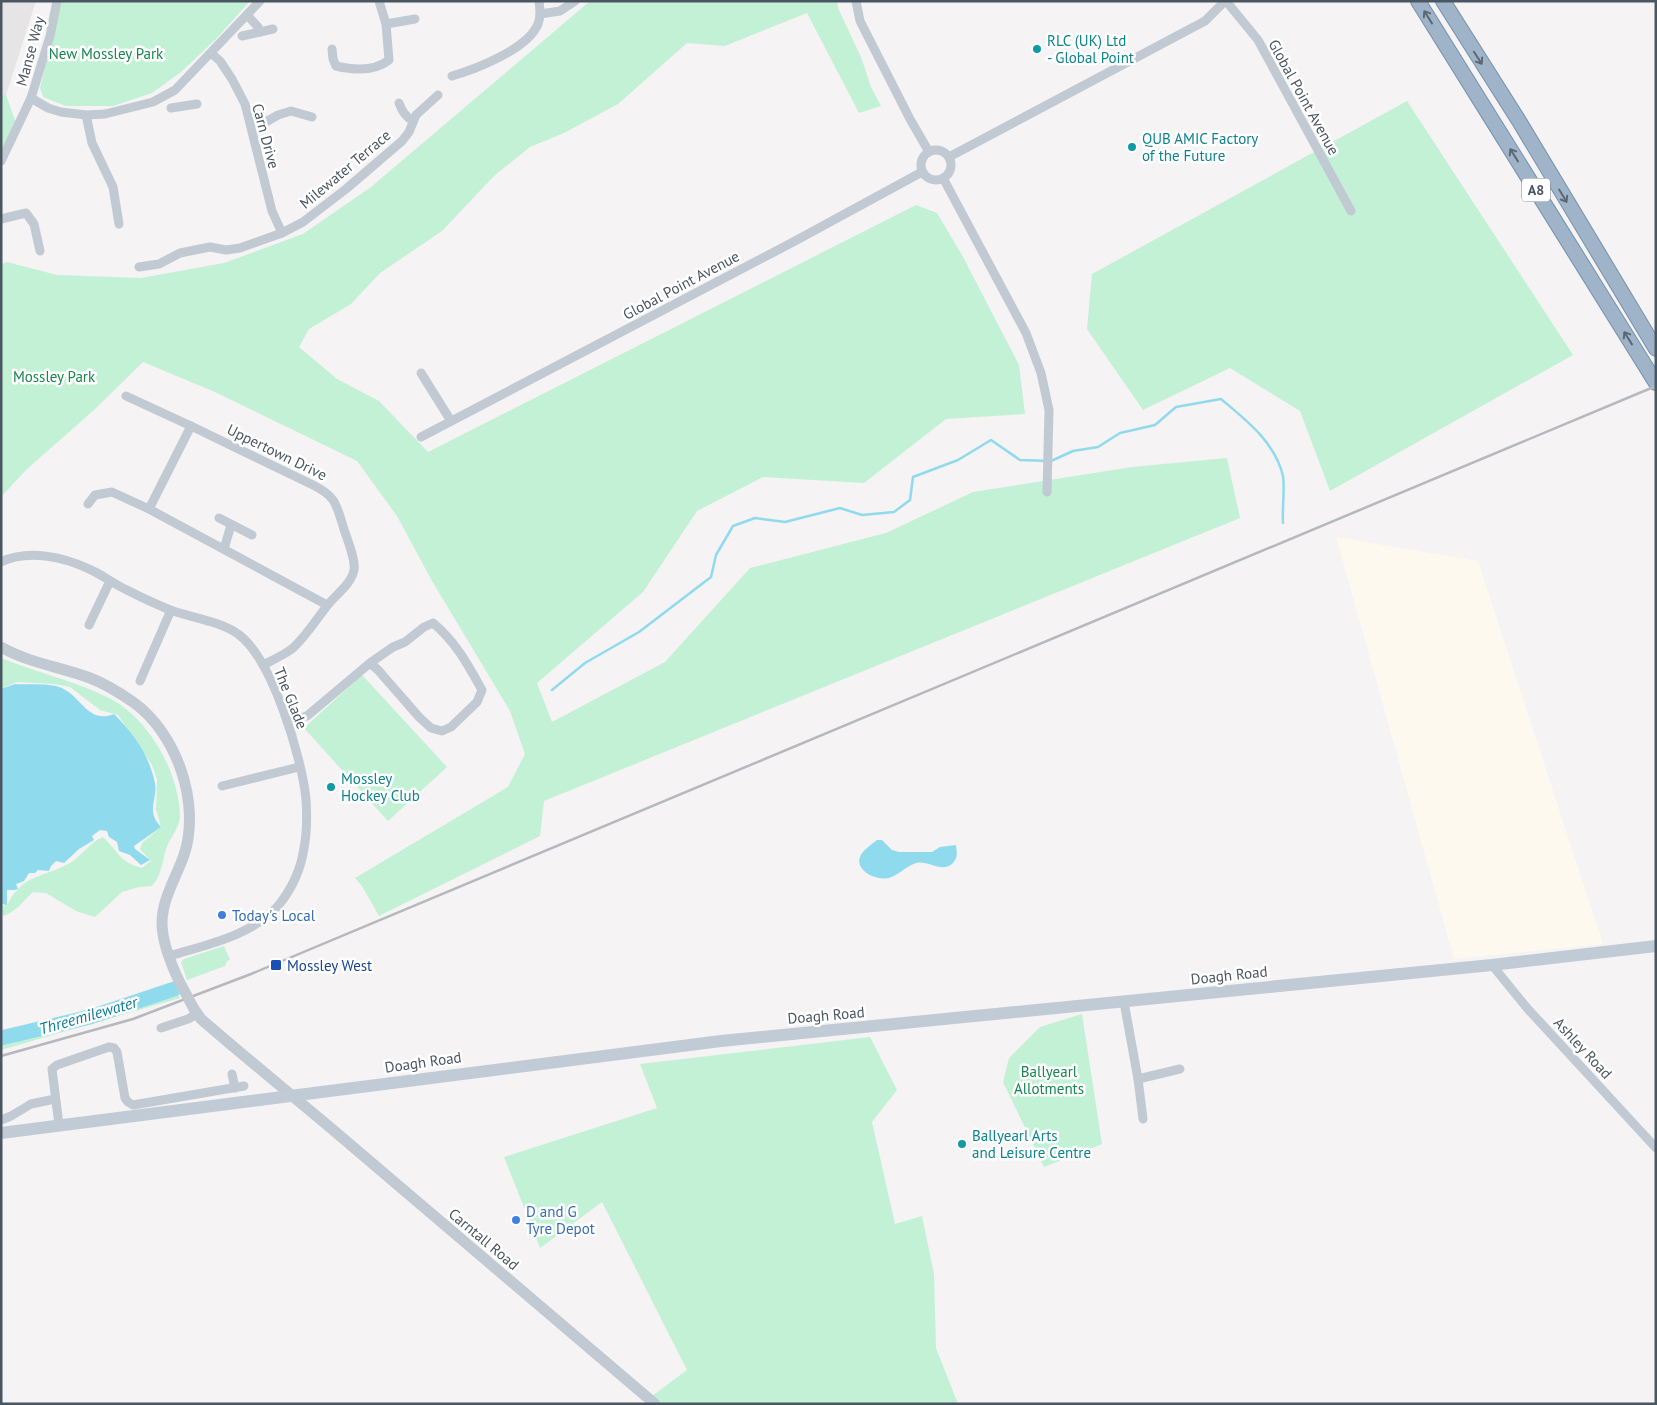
<svg xmlns="http://www.w3.org/2000/svg" width="1657" height="1405" font-family="'PT Sans',sans-serif">
<style>
.commercial{fill:#fdf9ef}
.education{fill:#e6e4e5}
.green{fill:#c3f1d5}
.water{fill:#90daee}
.lines{fill:none;stroke-linecap:round;stroke-linejoin:round}
.stream{stroke:#90daee;stroke-width:2.5}
.river{stroke:#90daee;stroke-width:15}
.trunk-casing{stroke:#7690ad;stroke-width:16}
.minor{stroke:#c1cad2;stroke-width:9}
.tertiary{stroke:#c1cad2;stroke-width:11}
.secondary{stroke:#c1cbd6;stroke-width:12}
.trunk{stroke:#9fb4c9;stroke-width:14}
.rail{stroke:#b5b8bd;stroke-width:2.5}
.tertiary-bridge{stroke:#c1cad2;stroke-width:11}
.oneway{stroke:#5b6976}
.culture-dot{fill:#0f9aa8;stroke:#fff;stroke-width:2}
.shop-dot{fill:#3f7fe0;stroke:#fff;stroke-width:2}
.transit-dot{fill:#1a4fb4;stroke:#fff;stroke-width:2}
.labels{text-anchor:middle;dominant-baseline:central;stroke-width:5;stroke-linejoin:round;paint-order:stroke}
.shield{fill:#fff;stroke:#808990;stroke-width:1}
.shield-label{font-size:14px;font-weight:bold;fill:#4a5661}
.culture-label{font-size:15px;fill:#0d838f;stroke:#fff;text-anchor:start}
.street-label{font-size:15px;fill:#4a5661;stroke:#fff}
.park-label{font-size:15px;fill:#17864f;stroke:#fff}
.shop-label{font-size:15px;fill:#366cbe;stroke:#fff;text-anchor:start}
.transit-label{font-size:15px;fill:#164399;stroke:#fff;text-anchor:start}
.water-label{font-size:16px;font-style:italic;fill:#0c7c9b;stroke:#fff}
</style>
<rect width="100%" height="100%" fill="#f5f3f3"/>
<path class="commercial" d="M1336,537L1478,561L1603,944L1454,959Z"/>
<path class="education" d="M1,1H36L6,95H1Z"/>
<g class="green">
<path d="M61,1H250L216,39L181,72L152,93L113,106H66L43,97L40,88Z"/>
<path d="M590,1H837L838,8L861,57L871,87L881,106L859,113L807,13L725,46L687,43L618,104L564,133L530,147L494,176L442,231L380,273L351,304L309,329L299,347L337,379L379,401L428,452L916,205L937,213L962,255L1019,365L1025,414L946,419L864,483L763,477L697,511L643,592L537,683L552,722L665,662L750,568L886,533L973,492L1132,467L1227,458L1240,518L544,801L540,836L379,916L362,886L355,878L508,787L525,754L510,711L432,581L397,516L357,461L215,392L143,362L94,410L27,469L1,497V264L7,262L57,275L141,278L224,263L303,234L371,187Z"/>
<path d="M1,95H6L16,123L1,152Z"/>
<path d="M1407,101L1573,355L1330,491L1300,411L1230,368L1143,410L1087,329L1092,274Z"/>
<path d="M1,658C38,673 76,681 111,699C150,720 179,773 180,816C180,825 172,836 168,844C162,858 163,874 152,886L139,887L122,892L95,917L76,911L46,893L33,892C23,901 16,912 3,916L1,906L7,905C24,873 43,878 70,863C83,855 90,842 103,837C119,852 119,862 142,868L151,861L140,849L142,843L161,827L156,809L157,779L152,765L118,715L100,710L70,687L54,684L17,682L1,689Z"/>
<path d="M362,675L447,767L388,821L304,728Z"/>
<path d="M224,946L230,960L227,961L225,966L187,980L181,962L184,959Z"/>
<path d="M173,985L180,998L1,1050V1034Z"/>
<path d="M1082,1014L1102,1144L1044,1167L1003,1082L1009,1058L1040,1027Z"/>
<path d="M870,1037L897,1090L872,1122L895,1224L922,1216L934,1274L936,1348L958,1404H662L652,1396L687,1370L602,1202L540,1248L504,1157L657,1108L640,1064Z"/>
</g>
<g class="water">
<path d="M15,684C28,685 47,683 59,687C81,694 87,725 114,714C134,734 149,755 155,783C158,800 145,810 161,827L134,846L135,849L150,860L141,865L130,855L119,851L117,842L109,837L107,831L100,830L92,836L94,840L79,849L64,863L56,861L51,866L49,871L38,870L35,873H29L24,881L16,884L18,889L14,890H7V905L1,904V689Z"/>
<path d="M877,840H882L892,850L899,852H932L940,847L956,845C957,853 958,857 953,863C942,874 929,860 916,863C906,866 899,875 889,878C875,881 851,869 862,853C866,848 872,844 877,840Z"/>
</g>
<g class="lines">
<path class="stream" d="M552,690L585,663L639,632L711,577L716,555L733,526L755,518L785,522L840,508L862,515L894,512L910,500L913,477L958,460L991,440L1020,460L1051,461L1073,451L1098,447L1120,433L1155,425L1176,407L1221,399C1246,420 1275,442 1283,476C1285,489 1282,509 1283,523"/>
<path class="river" d="M1,1038L90,1017L174,989"/>
<defs>
<g id="trunk">
<path d="M1418,1L1656,383"/>
<path d="M1443,1L1519,121L1656,349"/>
</g>
</defs>
<use href="#trunk" class="trunk-casing"/>
<g class="minor">
<path d="M856,1L860,21L910,119L929,152"/>
<path d="M1226,1L1258,40L1351,211"/>
<path d="M540,14L560,11L575,1"/>
<path d="M247,15L258,27L260,32"/>
<path d="M386,24L415,19"/>
<path d="M242,36L273,29"/>
<path d="M332,49L333,59L336,66C353,70 374,72 389,60L386,24L379,1"/>
<path d="M211,53L220,61L232,79L245,104L272,211L282,233"/>
<path d="M452,76C476,69 528,49 538,24C541,16 540,10 539,1"/>
<path d="M31,98L48,108L61,112L86,115L105,114L153,102L175,90L260,1"/>
<path d="M399,103C402,111 405,116 413,121"/>
<path d="M171,108L197,104"/>
<path d="M86,115L92,143L113,187L119,224"/>
<path d="M251,124L264,123L278,115L291,111L312,117"/>
<circle cx="936" cy="165" r="15"/>
<path d="M949,157L1205,21L1225,1"/>
<path d="M1,161L31,98L50,36L57,1"/>
<path d="M943,178L1026,333L1041,373L1049,410L1047,492"/>
<path d="M1,219L26,213L34,224L40,251"/>
<path d="M139,267L159,264L180,253L210,247L226,250L240,248L282,233L303,222L346,189L402,141L409,132L416,115L438,95"/>
<path d="M421,373L451,421"/>
<path d="M126,396L191,426L313,485C335,496 336,503 343,526C346,537 356,559 354,570C351,585 335,595 327,606C315,621 307,635 293,648C284,655 273,660 263,665"/>
<path d="M421,437L795,241L922,172"/>
<path d="M88,504L95,495L112,492L149,509L327,605"/>
<path d="M149,509L191,426"/>
<path d="M219,518L252,535"/>
<path d="M224,549L231,525"/>
<path d="M1,562C28,549 64,557 89,569C103,575 115,585 129,591C142,598 156,604 170,610C190,617 222,622 238,634C272,658 302,758 306,799C307,815 307,833 304,848C301,869 291,890 278,906C251,936 206,945 169,956"/>
<path d="M89,625L110,581"/>
<path d="M140,681L171,610"/>
<path d="M287,721L307,716L370,663L393,647L405,642L424,627L433,623C456,642 468,665 482,690L477,702L451,727L442,731L431,728L419,717L378,670L370,663"/>
<path d="M222,786L299,767"/>
<path d="M1492,965L1527,1008L1656,1148"/>
<path d="M1124,1002L1138,1079L1143,1119"/>
<path d="M161,1028L188,1019L197,1014"/>
<path d="M232,1074L235,1088"/>
<path d="M1138,1079L1180,1069"/>
<path d="M1,1120L11,1116L31,1104L55,1099"/>
<path d="M59,1125L52,1069L57,1065L109,1047L114,1048L117,1052L125,1098L128,1102L133,1105L244,1086"/>
</g>
<g class="tertiary">
<path d="M1,647C29,663 61,667 90,678C106,684 120,693 133,702C177,733 201,804 184,855C176,878 162,899 162,923C162,943 171,964 179,981"/>
<path d="M194,1009L201,1019L229,1043L332,1129L655,1404"/>
</g>
<path class="secondary" d="M1,1133L721,1041L1492,965L1656,946"/>
<use href="#trunk" class="trunk"/>
<path class="rail" d="M1,1056L133,1019L251,974L1656,386"/>
<path class="tertiary-bridge" d="M179,981L194,1009"/>
</g>
<defs><path id="oneway-shaft" d="M-6 0H5M1.5-3L5.5 0L1.5 3" fill="none" stroke-width="1.6" stroke-linecap="round" stroke-linejoin="round" transform="scale(1.25)"/></defs>
<g class="oneway">
<use href="#oneway-shaft" transform="translate(1428 17) rotate(-122)"/>
<use href="#oneway-shaft" transform="translate(1478 58) rotate(57)"/>
<use href="#oneway-shaft" transform="translate(1514 155) rotate(-122)"/>
<use href="#oneway-shaft" transform="translate(1563 196) rotate(59)"/>
<use href="#oneway-shaft" transform="translate(1628 338) rotate(-122)"/>
</g>
<g class="culture-dot">
<circle cx="1037" cy="49" r="5"/>
<circle cx="1132" cy="147" r="5"/>
<circle cx="331" cy="787" r="5"/>
<circle cx="962" cy="1144" r="5"/>
</g>
<g class="shop-dot">
<circle cx="222" cy="915" r="5"/>
<circle cx="516" cy="1220" r="5"/>
</g>
<rect class="transit-dot" x="270" y="959" width="12" height="12" rx="2.5"/>
<g class="labels">
<rect class="shield" x="1522" y="178.5" width="28" height="23" rx="4"/>
<g class="shield-label">
<text x="1536" y="190">A8</text>
</g>
<g class="culture-label">
<text x="1047" y="40">RLC (UK) Ltd<tspan x="1047" dy="17">- Global Point</tspan></text>
<text x="1142" y="138">QUB AMIC Factory<tspan x="1142" dy="17">of the Future</tspan></text>
<text x="341" y="778">Mossley<tspan x="341" dy="17">Hockey Club</tspan></text>
<text x="972" y="1135">Ballyearl Arts<tspan x="972" dy="17">and Leisure Centre</tspan></text>
</g>
<g class="street-label">
<text transform="translate(30 51) rotate(-75)">Manse Way</text>
<text transform="translate(1304 97) rotate(61)">Global Point Avenue</text>
<text transform="translate(266 136) rotate(75)">Carn Drive</text>
<text transform="translate(345 169) rotate(-40)">Milewater Terrace</text>
<text transform="translate(681 285) rotate(-28)">Global Point Avenue</text>
<text transform="translate(277 452) rotate(26)">Uppertown Drive</text>
<text transform="translate(291 698) rotate(68)">The Glade</text>
<text transform="translate(1229 975) rotate(-6)">Doagh Road</text>
<text transform="translate(826 1015) rotate(-5)">Doagh Road</text>
<text transform="translate(1583 1048) rotate(47)">Ashley Road</text>
<text transform="translate(423 1062) rotate(-8)">Doagh Road</text>
<text transform="translate(484 1239) rotate(40)">Carntall Road</text>
</g>
<g class="park-label">
<text x="106" y="53">New Mossley Park</text>
<text x="54" y="376">Mossley Park</text>
<text x="1049" y="1071">Ballyearl<tspan x="1049" dy="17">Allotments</tspan></text>
</g>
<g class="shop-label">
<text x="232" y="915">Today's Local</text>
<text x="526" y="1211">D and G<tspan x="526" dy="17">Tyre Depot</tspan></text>
</g>
<g class="transit-label">
<text x="287" y="965">Mossley West</text>
</g>
<g class="water-label">
<text transform="translate(88 1015) rotate(-16)">Threemilewater</text>
</g>
</g>
<rect width="1657" height="1405" fill="none" stroke="#4a5661" stroke-width="5"/>
</svg>
